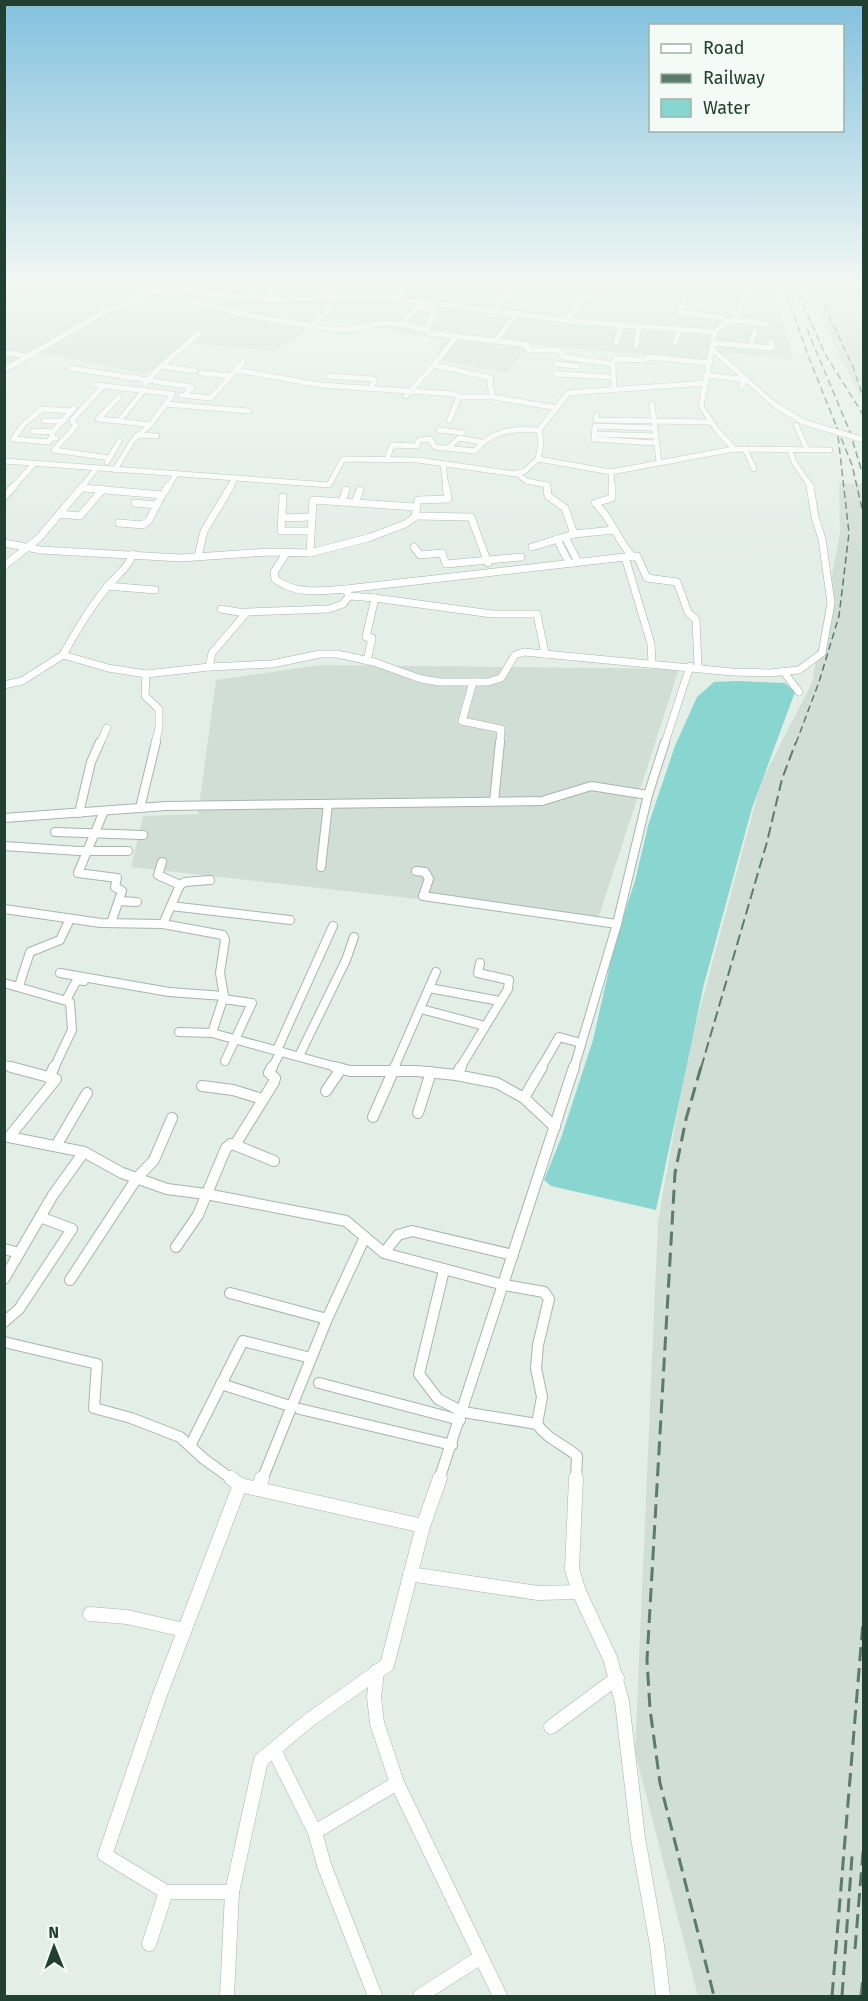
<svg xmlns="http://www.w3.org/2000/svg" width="868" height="2001" font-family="'Fira Sans',sans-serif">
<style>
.built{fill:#d1ded5}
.water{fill:#89d5cf}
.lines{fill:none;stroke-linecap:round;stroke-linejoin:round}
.minor-far4-casing{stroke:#a5b6ad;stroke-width:6}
.minor-far3-casing{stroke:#a5b6ad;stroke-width:8}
.minor-far2-casing{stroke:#a5b6ad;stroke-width:10}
.minor-far1-casing{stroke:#a5b6ad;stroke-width:12}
.minor-casing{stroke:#a5b6ad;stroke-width:15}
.minor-far4{stroke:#fff;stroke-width:5}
.minor-far3{stroke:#fff;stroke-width:7}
.minor-far2{stroke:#fff;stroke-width:8}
.minor-far1{stroke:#fff;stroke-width:10}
.minor{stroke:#fff;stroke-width:14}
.rail-far2{stroke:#5c7b6c;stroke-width:1.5;stroke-dasharray:7 4;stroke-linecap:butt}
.rail-far1{stroke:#5c7b6c;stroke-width:2;stroke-dasharray:11 5;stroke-linecap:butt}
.rail{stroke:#5c7b6c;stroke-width:3;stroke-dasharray:14 7;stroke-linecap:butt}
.minor-bridge-casing{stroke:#a5b6ad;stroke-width:6;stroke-linecap:butt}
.minor-bridge{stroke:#fff;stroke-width:5}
</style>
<rect width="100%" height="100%" fill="#e3eee7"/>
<g class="built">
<path d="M5,284H774L793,360L730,353L704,361L529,344L508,373L436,359L443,339L321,319L276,351L189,343L145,374L38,352L5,375Z"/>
<path d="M809,284H863V401L839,356Z"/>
<path d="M839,483L863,484V1996H698L635,1752L658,1221L688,1053L761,782L812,683L840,532Z"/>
<path d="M322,665L679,669L598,919L131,867L143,816L198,814L216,680Z"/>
</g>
<path class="water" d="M737,681L785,683L795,692L752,808L704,984L656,1210L551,1186L544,1180L561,1138L593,1040L615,943L635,881L648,826L675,746L697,697L714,682Z"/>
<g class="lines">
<defs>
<g id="minor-far4">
<path d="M139,284L264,300L381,297L571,321L715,332L701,406L716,429L734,449"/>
<path d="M16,292L28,284"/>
<path d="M197,292L193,301L251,316L332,329L349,330L381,323L401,324"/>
<path d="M315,299L333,284"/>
<path d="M397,299L407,284"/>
<path d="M264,300L279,284"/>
<path d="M420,302L414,312L401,324L427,330L429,333L528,345L527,349L531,350H559L563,357L613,364L614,388"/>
<path d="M684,303L680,312L723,318L727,323"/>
<path d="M417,308L435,310L427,330"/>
<path d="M494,310L514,284"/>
<path d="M566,320L595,290L597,284"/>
<path d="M736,320L767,324"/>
<path d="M311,326L327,312L336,298"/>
<path d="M715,332L724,324L736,319L751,284"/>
<path d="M456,337L434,365L491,378L490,386L493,397L557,408"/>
<path d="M495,341L518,313"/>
<path d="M675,342L680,328"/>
<path d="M616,343L622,324"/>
<path d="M714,343L770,348L772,347L771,342"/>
<path d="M636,346L639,325"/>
<path d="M750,346L755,332"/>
<path d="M713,350L775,405"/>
<path d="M4,352L26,356"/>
<path d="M556,364L577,366"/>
<path d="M613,364L614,359L645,360L649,357L710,363"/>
<path d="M161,366L195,371"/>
<path d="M70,368L192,387L185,395"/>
<path d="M4,370L111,308L125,307L145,292L161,291"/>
<path d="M236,370L320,385L454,394L459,397L449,421"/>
<path d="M201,373L232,376"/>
<path d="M556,374L612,377"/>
<path d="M707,375L740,379L744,383L741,386"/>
<path d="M327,376L372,379L374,380L372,388"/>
<path d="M145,384L157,370L198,334"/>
<path d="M96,385L173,394L150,425L133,440L115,470"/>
<path d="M103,386L74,418L72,421L76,426L54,450L109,458"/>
<path d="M144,390L119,421L150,425"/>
<path d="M181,395L211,398L243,362"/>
<path d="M406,396L434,365"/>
<path d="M119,397L98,419L119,421"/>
<path d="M459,397H493"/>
<path d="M165,404L249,411"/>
<path d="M597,415L596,420L654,421L652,404"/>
<path d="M44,421H64"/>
<path d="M796,425L807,449"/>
<path d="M654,428L595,426L594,439L655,443"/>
<path d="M439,430L463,433"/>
<path d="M539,430L568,393L706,383"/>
<path d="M33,431L53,432"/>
<path d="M594,434L655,436"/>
<path d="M137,435L157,436"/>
<path d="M51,438L49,442L13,439L24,424L42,409L72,411"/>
<path d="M56,438H51L53,432L74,408"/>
<path d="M448,448L459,438L481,442"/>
<path d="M745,449L754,469"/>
<path d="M789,449L794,462L811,487"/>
<path d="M387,459L392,445L417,446L419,440L430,439L435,447L475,451C492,430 514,428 539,430L541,444L538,459"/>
<path d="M4,461L329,485L343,459L418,460L515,474L525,471L538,459L611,472L734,449L830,450"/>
<path d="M107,462L119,442"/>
<path d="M659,462L654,421L711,422"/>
<path d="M443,464L446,487"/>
<path d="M611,472L612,487"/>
<path d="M517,473L526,481L547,485V487"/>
<path d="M13,487L34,464"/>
<path d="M82,487L96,469"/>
<path d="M168,487L176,474"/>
<path d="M230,487L235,478"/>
</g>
<g id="minor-far3">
<path d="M547,486L548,496L565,508L574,534"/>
<path d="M612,486V498L595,503C612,518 617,541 633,557"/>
<path d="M83,488L162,495L149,520L143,525L119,523"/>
<path d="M165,491L168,486"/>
<path d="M4,497L14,486"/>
<path d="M283,497L281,531H311"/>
<path d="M342,502L346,490"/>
<path d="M135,503L156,505"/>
<path d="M355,503L360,490"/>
<path d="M59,514L80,516L103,489"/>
<path d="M415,516L471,517L488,563"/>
<path d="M282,518L312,517"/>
<path d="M565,537L578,562"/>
<path d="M557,539L569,563"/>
<path d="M4,543L41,550L181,558L268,552L310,553L368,538L405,524L415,517L418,500L448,499L446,486"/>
<path d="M414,547L420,555L442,553L446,564L521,557"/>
<path d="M532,547L574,534L614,530"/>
<path d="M287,552L274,572L275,579C295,595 322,591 346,589L349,596L375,598"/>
<path d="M310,553L313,500L415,507"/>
<path d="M198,556L204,531L231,486"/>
<path d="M4,566L39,538L83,486"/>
<path d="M107,586L155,590"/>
<path d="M346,589L625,557"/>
<path d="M221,609L244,613"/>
<path d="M63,655C75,633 88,611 104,591C113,578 128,569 133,554"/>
<path d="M367,661L372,638L366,637L375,598L492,614H537L545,654"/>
<path d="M652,663L651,644L625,557L637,556L647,578L677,582L688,612L696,620L698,667"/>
<path d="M209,667L212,653L247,612L329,609L343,604L349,596"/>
<path d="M783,671L799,692"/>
<path d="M146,674L145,696L159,709V728L155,743"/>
<path d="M473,682L462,721L501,729L500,743"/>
<path d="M4,685L22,681L63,655L108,668L146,674L209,667L272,664L320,654H337L374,662L421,679L440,682H488L501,678L515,655L524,652L732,672L770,673L799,670L822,653L831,603L822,539L815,517L810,486"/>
<path d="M100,743L107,728"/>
<path d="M665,743L690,666"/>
</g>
<g id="minor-far2">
<path d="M494,801L500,742"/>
<path d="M140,808L156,742"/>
<path d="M104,811L78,873L117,878L115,887L122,891L111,923"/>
<path d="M79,813L91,762L100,742"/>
<path d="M4,818L166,806L542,801L591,786L648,795"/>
<path d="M55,832L143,835"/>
<path d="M4,846L79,851H128"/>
<path d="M162,862L158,875L180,885"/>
<path d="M321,867L328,804"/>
<path d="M416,871L425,872L429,879L423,896L617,924"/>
<path d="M119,901L137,902"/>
<path d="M171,906L290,920"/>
<path d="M4,909L101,923L163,924L223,935L225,940L220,973L224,996L212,1033L340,1068"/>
<path d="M163,924L180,885L185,882L210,880"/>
<path d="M60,973L169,992L224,996"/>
<path d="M4,983L70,1002L72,1030L54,1068"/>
<path d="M19,986L30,952L60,940L70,919"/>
<path d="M429,988L500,1001"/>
<path d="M223,999L252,1003L225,1061"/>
<path d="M66,1000L77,980L84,981"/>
<path d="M421,1009L485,1026"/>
<path d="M179,1032L212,1033"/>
<path d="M277,1050L333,926"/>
<path d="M299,1056L346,960L354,937"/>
<path d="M4,1065L16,1068"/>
<path d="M272,1068L281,1051"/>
<path d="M394,1068L436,972"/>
<path d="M460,1068L508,989L509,980L478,973L480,963"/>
<path d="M541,1068L559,1037L581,1043"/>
<path d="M574,1068L617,924L648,795L665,742"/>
</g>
<g id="minor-far1">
<path d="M11,1067L56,1079L9,1137L84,1152L122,1173L167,1189L206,1194L346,1221L384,1253L504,1285L544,1292L549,1299L538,1345L536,1368L542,1397L537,1424C547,1439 563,1444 577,1456L576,1480"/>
<path d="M335,1067L350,1071H417L456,1075L497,1083L524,1098"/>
<path d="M542,1067L524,1098L555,1127"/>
<path d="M456,1075L461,1067"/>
<path d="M49,1078L54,1067"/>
<path d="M202,1086L233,1090L262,1099"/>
<path d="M326,1091L341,1069"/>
<path d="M418,1113L431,1072"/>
<path d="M373,1117L395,1067"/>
<path d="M235,1145L274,1161"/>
<path d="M56,1146L87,1093"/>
<path d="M176,1247L198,1215L226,1148L231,1144L235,1145L274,1082L275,1078L269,1073L272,1067"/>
<path d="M4,1249L19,1253"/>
<path d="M384,1253L398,1235L412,1231L513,1255"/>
<path d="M444,1270L419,1374L438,1399L463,1412L537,1424"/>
<path d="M4,1279L53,1195L84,1152"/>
<path d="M70,1280L137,1178L154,1160L172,1118"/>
<path d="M230,1293L327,1319"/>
<path d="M4,1322L19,1309L72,1229L40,1217"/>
<path d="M4,1342L97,1364L94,1408L131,1418L180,1437L204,1459L233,1480"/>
<path d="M319,1383L460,1420"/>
<path d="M221,1384L290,1406"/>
<path d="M300,1409L452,1445"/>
<path d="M190,1446L243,1341L311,1358"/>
<path d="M262,1480L327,1319L365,1237"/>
<path d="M439,1480L574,1067"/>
</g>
<g id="minor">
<path d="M231,1478L240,1485"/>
<path d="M258,1489L262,1478"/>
<path d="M410,1574L538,1593L579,1592L572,1569L576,1478"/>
<path d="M579,1592L610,1658L622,1702L638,1838L657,1945L663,1996"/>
<path d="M90,1614L127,1617L184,1630"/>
<path d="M377,1671L374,1697L377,1723L397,1783L500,1996"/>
<path d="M551,1727L617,1678"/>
<path d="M274,1750L315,1832"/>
<path d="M232,1892H166L105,1855L159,1697L240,1485L423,1526"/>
<path d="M149,1944L166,1892"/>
<path d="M227,1996L232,1892L261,1760L308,1721L387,1665L423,1526L440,1478"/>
<path d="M375,1996L324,1865L315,1832L397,1783"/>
<path d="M420,1996L481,1957"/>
</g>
</defs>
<use href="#minor-far4" class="minor-far4-casing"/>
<use href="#minor-far3" class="minor-far3-casing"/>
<use href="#minor-far2" class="minor-far2-casing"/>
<use href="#minor-far1" class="minor-far1-casing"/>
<use href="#minor" class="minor-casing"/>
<use href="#minor-far4" class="minor-far4"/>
<use href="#minor-far3" class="minor-far3"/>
<use href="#minor-far2" class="minor-far2"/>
<use href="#minor-far1" class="minor-far1"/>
<use href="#minor" class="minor"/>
<g class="rail-far2">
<path d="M783,284L809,358L852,465L864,517"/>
<path d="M794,284L825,354L864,416"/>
<path d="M824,305L853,367L864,400"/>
<path d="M807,329L850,432L862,472"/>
<path d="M796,743L819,682L839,616L849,533L837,427"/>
</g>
<path class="rail-far1" d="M701,1068L767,842L782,779L796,742"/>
<g class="rail">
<path d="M701,1067L686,1119L675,1173L647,1660L650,1709L660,1783L714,1996"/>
<path d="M855,1949L864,1840"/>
<path d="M832,1996L864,1610"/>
<path d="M842,1996L852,1856"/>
<path d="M861,1996L864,1969"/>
</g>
<defs>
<path id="minor-bridge" d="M775,405L803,422L864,440"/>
</defs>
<use href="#minor-bridge" class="minor-bridge-casing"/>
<use href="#minor-bridge" class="minor-bridge"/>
</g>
<linearGradient id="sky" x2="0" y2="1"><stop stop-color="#82c1de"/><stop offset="0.5" stop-color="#f2f7f4"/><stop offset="1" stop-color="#f2f7f4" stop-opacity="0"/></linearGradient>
<rect width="868" height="564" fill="url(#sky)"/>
<rect width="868" height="2001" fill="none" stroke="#224031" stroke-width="12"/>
<rect x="649" y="24" width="195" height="108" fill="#f4faf6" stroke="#a0b0a7" stroke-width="1.5"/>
<rect x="661" y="44" width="30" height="9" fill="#ffffff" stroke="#a0b0a7" stroke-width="1.5"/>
<text x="703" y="54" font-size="18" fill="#224031">Road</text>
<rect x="661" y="74" width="30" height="9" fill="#5c7b6c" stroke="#a0b0a7" stroke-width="1.5"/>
<text x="703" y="84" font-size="18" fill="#224031">Railway</text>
<rect x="661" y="99" width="30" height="18" fill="#89d5cf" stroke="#a0b0a7" stroke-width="1.5"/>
<text x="703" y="114" font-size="18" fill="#224031">Water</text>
<g transform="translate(54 1947) rotate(359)" stroke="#f4faf6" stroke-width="4.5" paint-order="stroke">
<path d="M0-4.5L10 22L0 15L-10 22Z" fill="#224031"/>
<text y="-9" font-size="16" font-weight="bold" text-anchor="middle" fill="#224031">N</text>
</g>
</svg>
